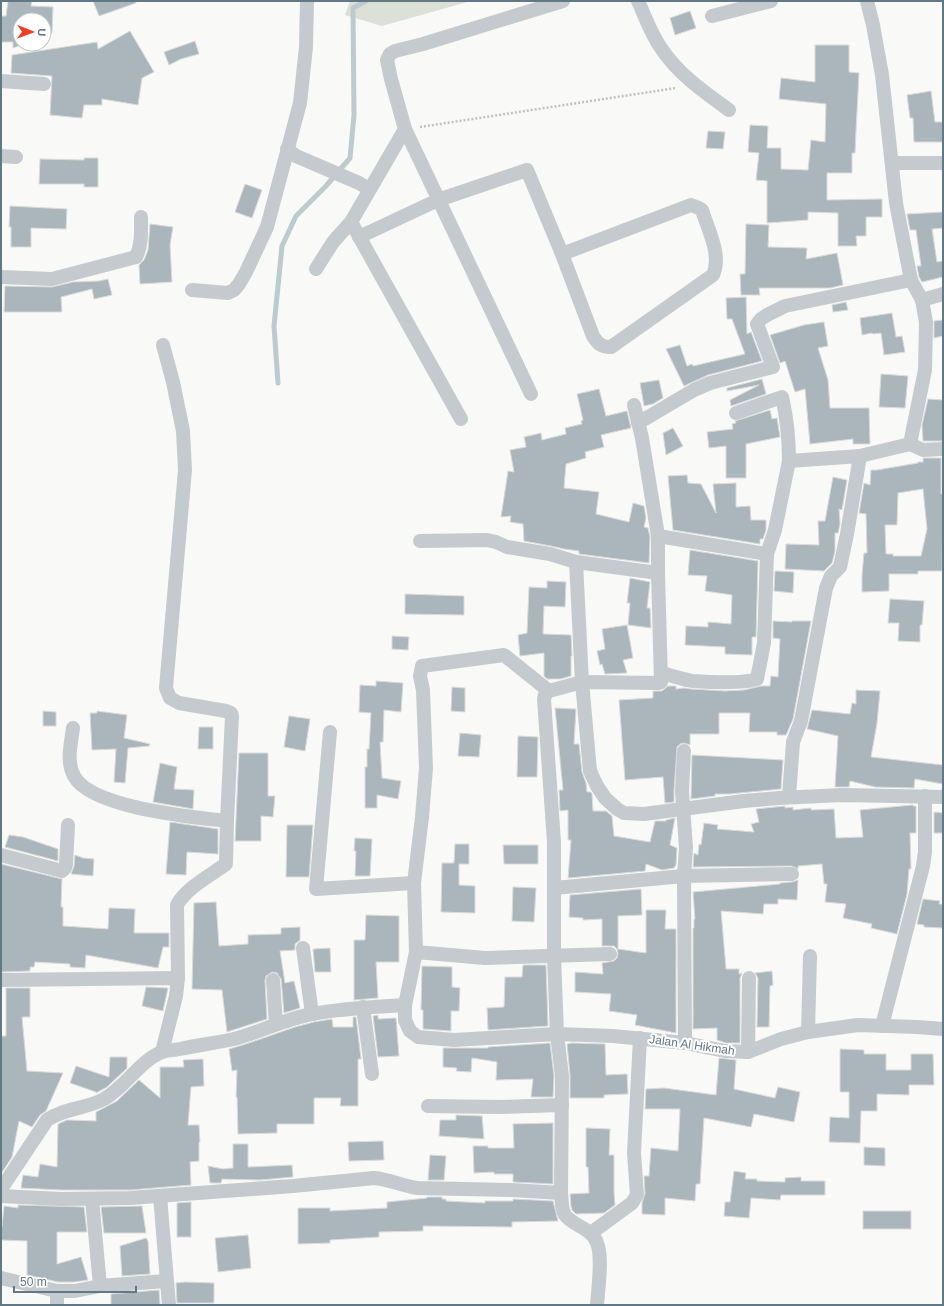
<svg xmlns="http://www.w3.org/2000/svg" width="944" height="1306" font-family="Arial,sans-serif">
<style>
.green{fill:#dce1d7}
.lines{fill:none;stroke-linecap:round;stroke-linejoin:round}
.stream{stroke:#bccbce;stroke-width:5}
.building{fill:#aab6bb;stroke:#dbdbd9;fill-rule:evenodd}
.path{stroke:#bec2c4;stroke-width:2.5;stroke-dasharray:2 2;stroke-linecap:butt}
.minor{stroke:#c4cacd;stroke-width:14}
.labels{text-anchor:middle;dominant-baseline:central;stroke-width:4;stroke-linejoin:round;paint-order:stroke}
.street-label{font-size:12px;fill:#627884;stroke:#fff}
</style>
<rect width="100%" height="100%" fill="#f9f9f7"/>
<path class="green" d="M350,1H471L382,26L345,15Z"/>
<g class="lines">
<path class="stream" d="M278,383L274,326L282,246L296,216L326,186L350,158L354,115L353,8L366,1"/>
</g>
<g class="building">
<path d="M8,1H32L31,6L53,7L52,33L44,36V20H20V44H23L13,48V42H1V16H6Z"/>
<path d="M93,1H136V3L99,16Z"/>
<path d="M690,11L696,28L675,35L670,18Z"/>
<path d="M130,31L154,72L142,78L138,105L102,99V105H84L82,118L50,115L52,76L11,73L12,55L97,42L98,49Z"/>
<path d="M195,41L199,54L181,59L169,65L164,52Z"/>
<path d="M815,45H849V72L859,73L856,131L855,153H852V173H827V200L882,199V217H866V236H856L857,246H838V213L808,212V220L767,223V181L756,180L759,153L748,152L750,125L768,126L767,148H781V169L808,170L811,140L825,142L826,104L779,99L781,78L815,82Z"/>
<path d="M931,91L935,122H943V142H914L913,118H910L907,95Z"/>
<path d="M708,131L725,132L723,149L706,148Z"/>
<path d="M84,158H98V187H84V184H39L40,159L84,160Z"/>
<path d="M245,184L262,190L252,218L235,212Z"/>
<path d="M10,206L67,209L66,229L31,228V247H11V227H9Z"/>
<path d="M943,212V228L932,229L937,262L943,261V277L922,282L919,277L917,266H921L916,230H910L907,214Z"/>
<path d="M150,224L173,227L170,245L172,282L140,284L139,265L144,260L148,250Z"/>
<path d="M746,224L769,225L768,247L807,248L806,259L837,253L843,285L830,288H759L760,295H741L740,274H745Z"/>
<path d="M108,279L112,295L94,299L92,289L61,297L62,312H4L5,286L52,287L73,282L99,281Z"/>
<path d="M746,297L747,334L751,332L762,361L708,375L684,386L666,349L680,345L687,366L692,364L693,366L745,354L732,319H727L726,298Z"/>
<path d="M846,302L848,310L833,312L832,305Z"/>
<path d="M892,313L896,337L902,336L905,352L884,355L881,333L873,334L872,333L862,335L860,318Z"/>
<path d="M943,320V336L934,338V321Z"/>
<path d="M824,322L828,346L818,348L828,380L830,408H869L870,444H853V439L810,444L805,389L795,392L785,361L780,363L770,335L804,325Z"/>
<path d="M881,374L908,376L905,408L879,407Z"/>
<path d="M762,379L766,394L731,406L730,400L759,385L727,391V388Z"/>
<path d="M659,380L663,398L653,404L644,406L640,383Z"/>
<path d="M599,389L606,416L627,411L631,428L601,435L604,447L585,452L586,458L566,464L564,488L599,492L596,514L629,522L633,503L644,506L646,518L644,527L648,528L650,537L649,563L579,554V551L564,549L551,546L524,541L523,524L510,522L511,516L501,517L508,471L514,472L510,450L526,447L524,437L541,433L542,440L566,434L565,428L582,424L581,421L583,420L577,394Z"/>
<path d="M928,399L943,400V441H923L922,425Z"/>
<path d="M770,410L772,419L777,418L780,437L746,444V478H726V446L709,448L707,432L733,429L732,424L736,423L735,421Z"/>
<path d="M673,428L683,446L666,455L663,433Z"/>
<path d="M923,458H941V494L943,493L942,571H918V574H889V591L862,592V575L864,553H867L866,514L859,513L864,483L870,485L871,470H877L918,463V462H923ZM923,489L927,529L921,556H893V554H886L885,525H897L898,493Z"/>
<path d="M687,475L688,483L701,484L716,513L713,484L736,483V507L750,506L751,520H766V530L763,539H760V544L673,530L668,476Z"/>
<path d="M833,477L847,480L842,510L839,509L840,524L838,533H835V551L832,563L824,571L785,569L786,544L819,545L818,521H825Z"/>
<path d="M690,550L758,561L756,637H752V655L725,654V647L685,645L686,626L708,627V622L731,624L732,595L705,591L707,576L688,575Z"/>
<path d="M775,571L794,572L793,593L774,591Z"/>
<path d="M630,578L650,582L647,608H650L651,628L628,625L630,603H627Z"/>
<path d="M547,581L566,582L565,607L544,606L543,634L571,635L572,656H571V676L560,679H547L544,676V653L520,656L518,635L527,633L529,587L547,588Z"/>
<path d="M405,594L464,596V615L405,614Z"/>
<path d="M890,599L924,601L922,625H920V642L898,641L899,623H888Z"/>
<path d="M773,621L792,622V621H811L793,719L786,735H777V732H749L750,713H719V734H690V745L684,743L680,744L677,747L674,791V802L665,803L663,777L625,780L619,700L653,698V691H662L668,686H676V689L684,688L691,689L725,691L744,690L761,686H770L771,676L778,677L780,639L773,638Z"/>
<path d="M627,625L633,658L623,660L627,673L605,674L602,664L600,665L597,651L605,649L602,629Z"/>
<path d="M392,636L409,637L408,650L392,649Z"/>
<path d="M376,681L403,683L401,712L384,710L383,742H380L382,778L401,781L398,799L377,795V808H365V767H367V749H369L371,713L359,712L360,685L376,686Z"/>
<path d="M452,687L465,688V712L451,711Z"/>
<path d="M856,690L880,691L877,723L871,757L943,765V784L915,779L914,788L875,787L850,781L849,787H835L838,736L807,729L812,710L850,714L852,703L856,704Z"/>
<path d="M555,708L576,709L574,744H579L582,772L586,783L587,792H591L592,794L593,811H606L612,816L614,836L650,842L655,821H666V820L675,818L670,845L677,848L676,865L674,868L662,870L646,864L645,871L568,878L571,840H568V810L560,811L559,790H563Z"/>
<path d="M43,711L56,712V726H43Z"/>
<path d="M97,711L127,715L124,738L150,744L149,746L128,748L125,783L114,782L116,749L92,750L90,713H97Z"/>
<path d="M289,716L310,719L305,751L284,747Z"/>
<path d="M199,727H213V749H198Z"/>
<path d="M460,733L481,735L479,757L458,756Z"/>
<path d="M518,736L538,737L537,777H517Z"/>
<path d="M239,753H268V796H275L273,817L261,816V841H235Z"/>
<path d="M692,755L783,760L781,789L729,794H715V796L691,799Z"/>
<path d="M160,763L177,767L174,789L194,790L193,809L153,802Z"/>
<path d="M912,805H913V806H916V833H910L911,869H909L907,894L897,934L871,928L872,924L843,918L846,904L825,902L827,884H824L822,864L798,866V869L792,866L693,867L694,853L698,855L699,844L701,845L704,823L718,825L717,829L754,832L751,824L759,822L756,809L785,806V808L793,807V810L811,808V810L834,809L836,838L863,837L860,810Z"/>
<path d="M934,812L943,813V833H934Z"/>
<path d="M170,822L218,829V854L187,852L186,875L166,874Z"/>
<path d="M287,825H313L309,877H286Z"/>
<path d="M9,835L23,837L58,849V861L5,847Z"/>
<path d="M355,838L372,839L370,876H355L356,851H354Z"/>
<path d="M455,844H469V864H459V885L475,886V913L441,912L442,863H454Z"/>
<path d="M503,845H538V864H504Z"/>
<path d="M75,855L83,858L94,859L93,876L71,874L74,866Z"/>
<path d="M1,864L62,879L61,907H63V926L108,929L109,908L135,909L134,933H169V947H163L158,968L86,955L85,968L70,967V964L35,962L34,967H30V971L1,972Z"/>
<path d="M798,880L797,900L778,899V904H764L763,914L721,911L726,969H739V974L742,973L740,978V1043H726L717,1040V1028L693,1029V928H694V919H695L693,892L780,884V883L792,882Z"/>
<path d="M513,887L536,888L534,922L512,921Z"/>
<path d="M641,889L642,915L618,916V949L646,953V910H666L665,929H676V1033L635,1025L637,1015L609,1011L611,994L575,992V972L603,974L602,963L614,961L617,958L618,953L617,949L614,946H602V919L583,920V918L569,917L570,895Z"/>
<path d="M923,899L940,901L939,904H943V928L924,927V925L917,924Z"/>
<path d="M216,902L219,946L248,944V935L281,934V928L300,927V940L295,944V950L280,951L285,983L294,981L300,1008L284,1013L281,979L277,973L272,972L266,976L265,980L267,1019L227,1032L222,990L192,989L194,903Z"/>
<path d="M366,915L399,916V962H376L378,998L354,1000V940H365Z"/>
<path d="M330,948L331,972H315L313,949Z"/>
<path d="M523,965H546L548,1026L488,1030L487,1008L504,1007L505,977H522Z"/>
<path d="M422,966L452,967V987L460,988L459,1011H451V1031L423,1029V1010H421Z"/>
<path d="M772,971L773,985L770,986L769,1027H757L758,978L755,973Z"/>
<path d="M146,987L168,988L163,1011L142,1006Z"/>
<path d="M6,988H30V1017H22L27,1071L63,1073L46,1111L40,1115L32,1127L19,1121L12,1157L1,1174V1036H6Z"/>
<path d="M378,1015V1019L396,1018L399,1056L378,1057L373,1016Z"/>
<path d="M353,1017H356L361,1059H358V1106H340L341,1098H314V1124H277V1133L238,1134L237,1097H236L237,1070L232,1071L229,1049L246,1044L295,1027L314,1022L332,1019L333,1027H353Z"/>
<path d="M550,1043L554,1076L553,1097H531L533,1079L496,1080L497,1062L472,1058L471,1072L456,1071L457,1068L443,1067V1048H488V1047Z"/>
<path d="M572,1043L605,1044L606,1075L627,1074L628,1094L604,1095V1098H570V1075L567,1044Z"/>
<path d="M840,1049L864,1050V1054H886V1070H911V1054H933L934,1085H909V1095L877,1094V1111H861L860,1143L829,1142L830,1117L849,1118V1092H840Z"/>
<path d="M110,1057H127V1068L107,1087L96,1093V1092L70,1083L76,1066L109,1077Z"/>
<path d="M719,1058L736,1060L734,1089L775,1098L778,1087L800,1092L794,1122L754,1114L751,1127L704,1118L700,1184H696L695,1201L665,1198V1215L642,1214V1203L645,1194L644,1176H649L651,1148L678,1151L680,1109H645L646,1089L664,1088L716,1095Z"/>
<path d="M203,1059L204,1086L191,1087L188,1125H199L200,1142H199V1161L190,1162L191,1185L130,1190H61L21,1188L23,1175L38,1177L40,1164L57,1167L58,1124L67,1120L96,1121V1112L117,1101L139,1080L160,1098V1067H184L183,1060Z"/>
<path d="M456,1115L482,1116L484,1139L439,1136L440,1120H456Z"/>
<path d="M553,1123V1184L513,1182V1174H494V1172L474,1173L473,1146H488V1148H514L513,1124Z"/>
<path d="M586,1128L610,1129L609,1155H614V1192L615,1205L604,1213L576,1214L572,1210L571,1206L570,1194L589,1193L588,1167H586Z"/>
<path d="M383,1141L384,1160L349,1161L348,1142Z"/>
<path d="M233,1144H248V1167L292,1165L293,1177L260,1180L222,1179L221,1183H210L208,1166L223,1169L233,1168Z"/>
<path d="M864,1147L885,1148V1166L864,1165Z"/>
<path d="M430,1155L446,1156L444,1180H428Z"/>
<path d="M734,1171L746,1173L745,1179H757V1181L785,1182V1178L801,1177V1181H825V1195H781L780,1200L751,1198L749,1218L724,1216L725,1202H730Z"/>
<path d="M427,1197H442V1199H446V1201L485,1203V1201H513V1199L553,1201L558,1221L512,1222V1227L423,1226V1231L379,1232V1237L330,1240V1243L298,1244V1208H330V1211L387,1208V1202L427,1198Z"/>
<path d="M191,1202V1237H177V1203Z"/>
<path d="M18,1205L84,1207L87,1232H57V1264L81,1257L88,1280L74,1282H58L27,1275V1241L1,1240V1227H2L4,1206L18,1208Z"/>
<path d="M142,1206L146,1233H104L101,1207Z"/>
<rect x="863" y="1211" width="48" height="18"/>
<path d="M248,1235L251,1268L218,1272L215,1238Z"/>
<path d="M146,1238L148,1241L150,1274L122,1276L120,1246Z"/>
<path d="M185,1282L214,1283V1303H177L176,1283Z"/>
<path d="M159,1290L160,1305H111V1294Z"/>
</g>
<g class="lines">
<path class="path" d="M420,127L676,88"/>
<g class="minor">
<path d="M638,1C645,16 651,34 661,48C678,74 704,92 729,110"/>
<path d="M867,1L873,25L882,75L896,203L911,280L922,300L926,322L925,370L910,444"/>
<path d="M712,16L771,1"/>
<path d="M1,81L44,84"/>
<path d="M287,149L296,156L359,183L369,189"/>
<path d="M1,156L16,157"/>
<path d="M892,163H943"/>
<path d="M351,222L461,419"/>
<path d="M359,237L438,200L527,170L562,254L593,336C598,344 601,347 611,347L713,275C722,255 708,230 702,210L699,208L691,205L562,254"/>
<path d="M316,269L333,242L351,222L405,129"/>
<path d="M1,277L52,279L136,257C142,245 141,231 141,217"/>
<path d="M192,290L228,293L234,290L239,284L246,272L267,227L300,103L306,47L307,1"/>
<path d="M922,300L943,294"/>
<path d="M163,345L173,382L183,431L185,470L166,688L170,698L179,703L226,711L231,713L232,716L227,821L226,864C211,875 186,888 177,905L178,978"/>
<path d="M531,394L405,129L391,79L387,60L390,54L395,51L423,44L563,1"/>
<path d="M736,413L782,397C787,418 789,438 789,461"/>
<path d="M638,423L694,390L710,383L773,367L757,324L761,319L767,315L785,306L911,280"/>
<path d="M658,536L767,554L775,530L789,461L860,456L910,444L923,450L943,449"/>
<path d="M420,541L487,540L496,542L507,547L550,554L576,562L658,573"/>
<path d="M576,562L582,682L590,771L597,786L605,798L617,809L624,813L644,814L744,801L779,798L843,795L943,797"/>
<path d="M662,673C672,676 682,679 692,681C708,682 743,684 757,679L764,643L767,554"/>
<path d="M73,728C71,744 66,761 74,776C91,808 192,817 227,821"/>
<path d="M330,732L316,889L414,883"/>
<path d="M684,751L682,791L686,848L684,876L685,1043"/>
<path d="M789,797L793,742L801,721L826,588L831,576L840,567L847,534L860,456"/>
<path d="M1,855L62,871L65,868L66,864L68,825"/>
<path d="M554,888L684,876L792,874"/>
<path d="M303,948L312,1014"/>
<path d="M416,952L414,883L422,817L426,768L423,690L420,676L422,666L504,655L549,691"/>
<path d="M610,954L485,958L416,952L405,1005V1020L410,1031L418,1037L454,1040L557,1034L613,1036L685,1043L725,1051L748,1052L781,1039L808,1032L858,1025L917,1027L943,1029"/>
<path d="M1,980L178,978L176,996L162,1052"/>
<path d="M273,980L276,1024"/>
<path d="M363,1007L372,1074"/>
<path d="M882,1026L923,866L925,852V796"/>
<path d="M808,1032L810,956"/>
<path d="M748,1052L749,978"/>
<path d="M428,1106L499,1107L562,1105"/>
<path d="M1,1189L47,1120C64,1108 86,1109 104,1099C125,1088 139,1061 162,1052C168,1050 175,1050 180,1049C198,1045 216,1043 234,1039C260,1032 285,1019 312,1014C343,1008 374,1007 405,1005"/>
<path d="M561,1193C562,1200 561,1209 565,1215C573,1226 592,1228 597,1243C603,1257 598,1289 597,1305"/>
<path d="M1,1196L61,1199L130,1198L293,1186L374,1178C389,1179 402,1186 417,1188L512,1190L561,1193L562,1076L557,1034L554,956V842L544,699L545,695L549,691L582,682L659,683L661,682L658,573V536L642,438L634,405"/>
<path d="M160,1196L169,1305"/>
<path d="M92,1199L100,1286"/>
<path d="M591,1233L632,1203L637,1195L634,1153L640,1038"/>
<path d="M1,1278L57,1291H75L100,1286L166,1281"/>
<path d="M57,1291V1305"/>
</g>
</g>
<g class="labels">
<g class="street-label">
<text transform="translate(692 1045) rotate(8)">Jalan Al Hikmah</text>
</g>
</g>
<rect width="944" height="1306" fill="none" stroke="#627884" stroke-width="4"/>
<g transform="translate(32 32) rotate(91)"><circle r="19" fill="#ffffff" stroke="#c0c9ce"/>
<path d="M0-3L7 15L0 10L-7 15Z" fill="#ee3d22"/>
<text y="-6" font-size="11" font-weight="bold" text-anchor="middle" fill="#627884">U</text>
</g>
<path d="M14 1286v6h122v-6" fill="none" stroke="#627884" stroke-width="2"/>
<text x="20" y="1286" font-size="12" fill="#627884" stroke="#ffffff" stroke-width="3" paint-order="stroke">50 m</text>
</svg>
